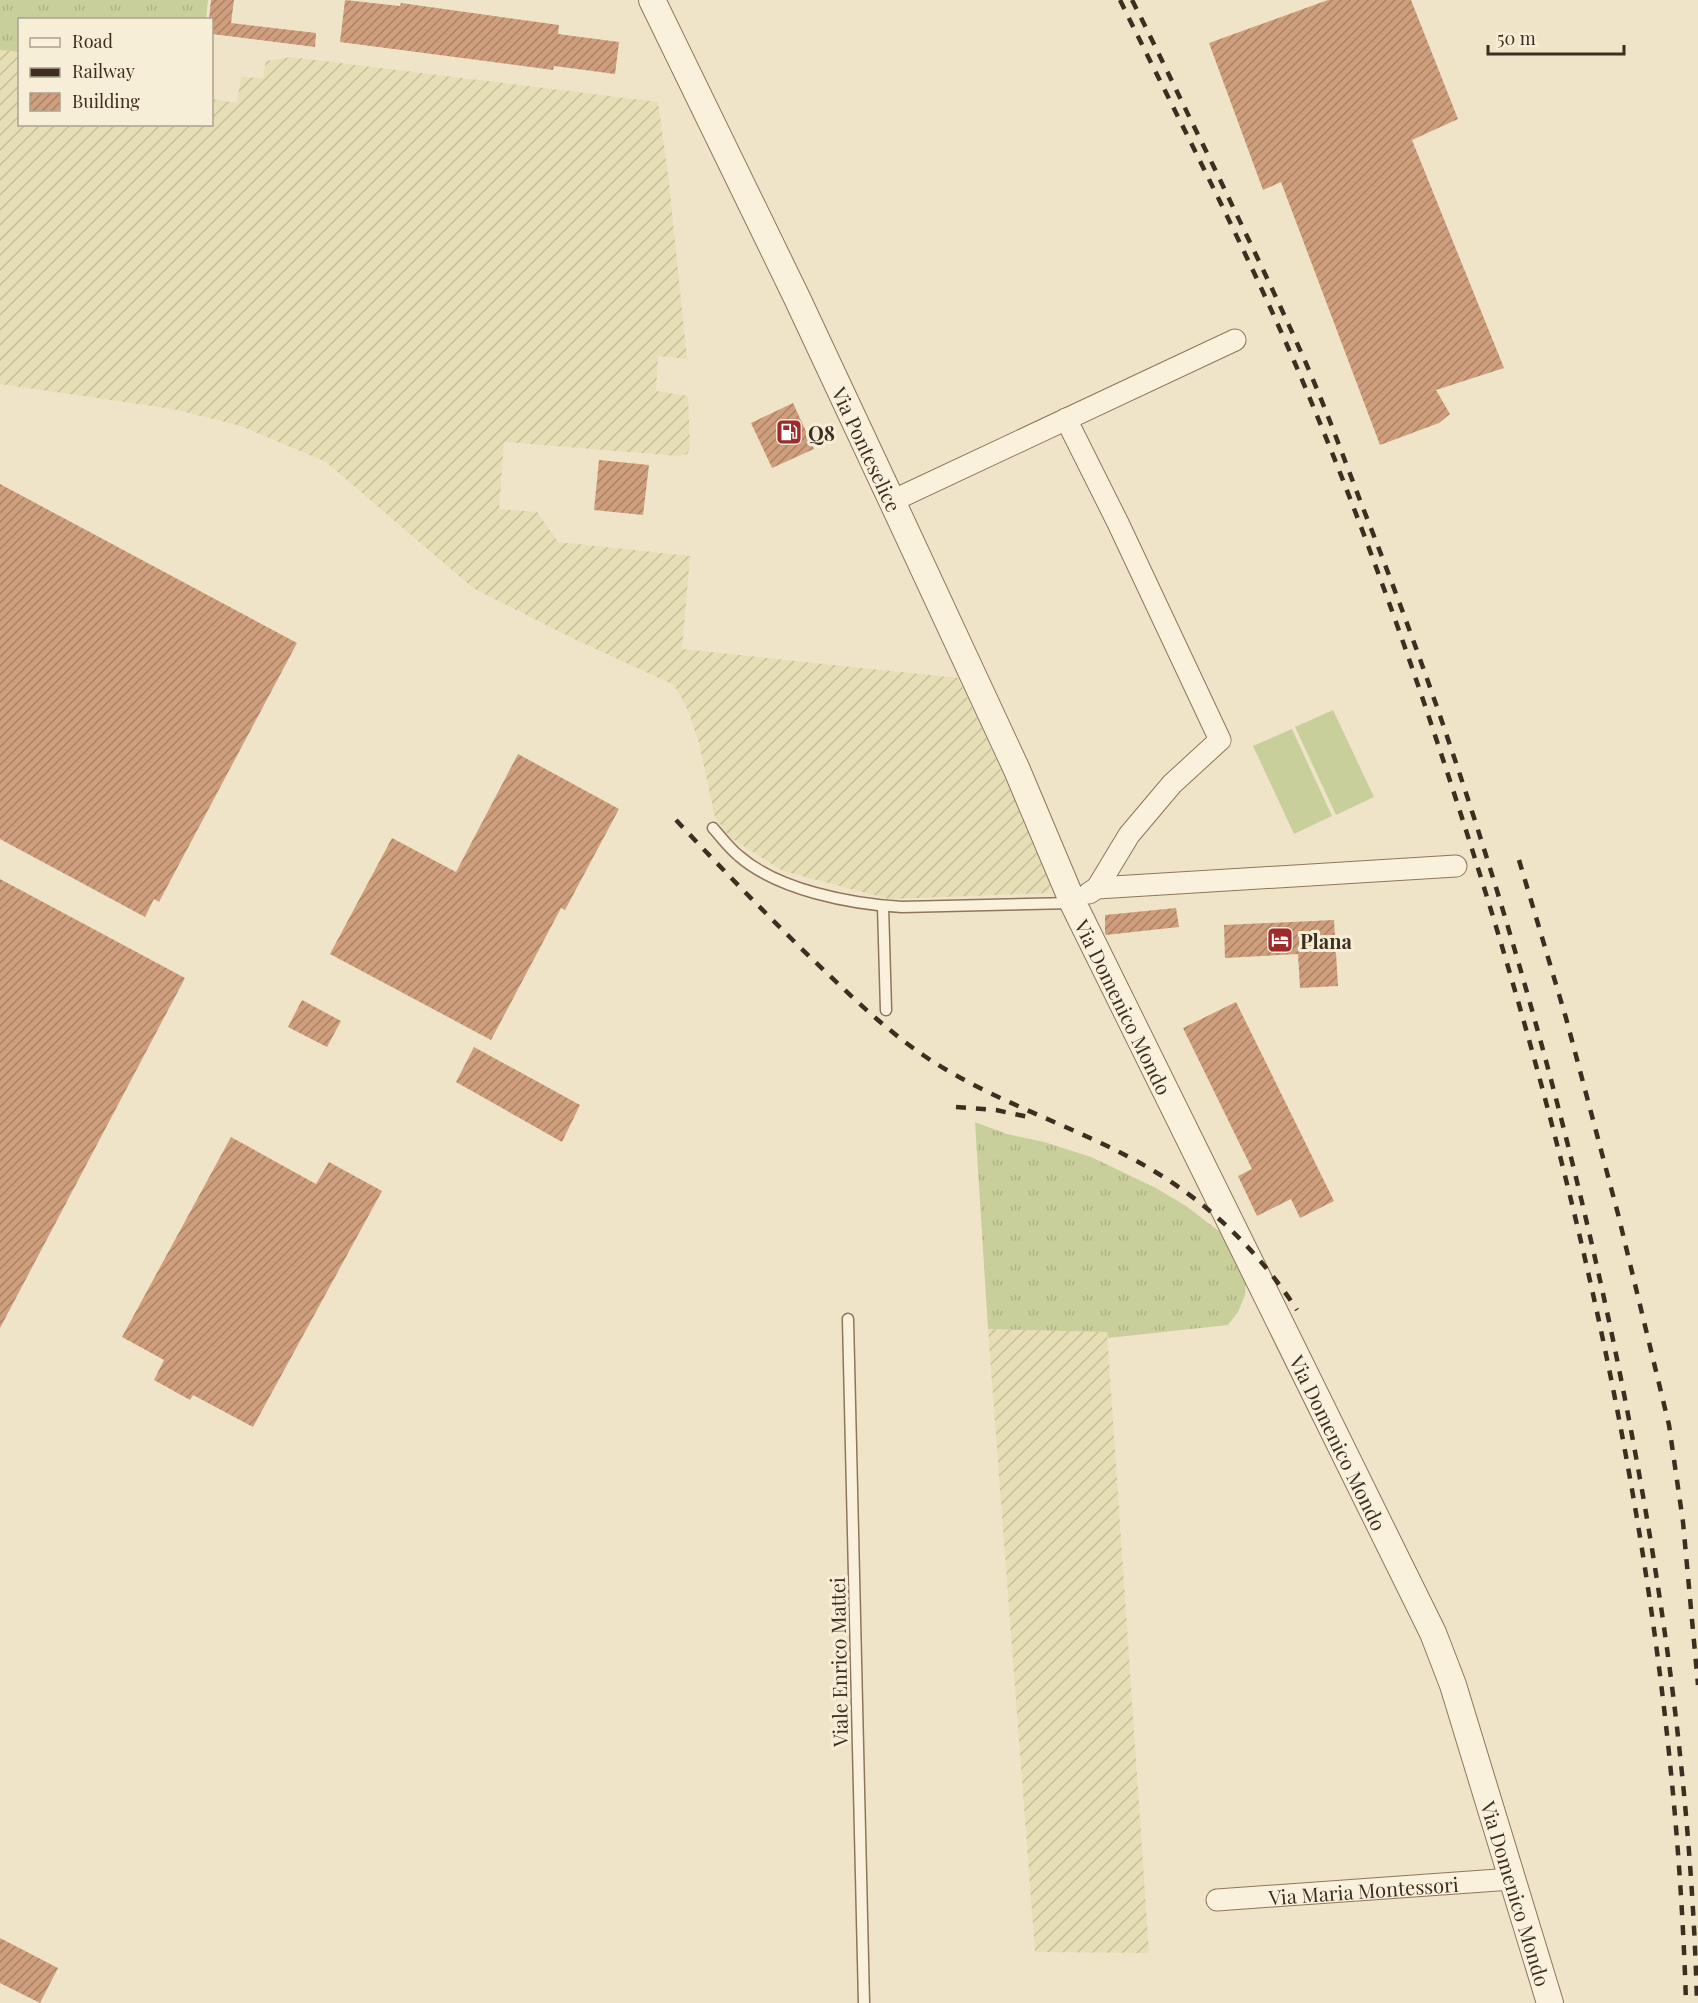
<svg xmlns="http://www.w3.org/2000/svg" width="1698" height="2003" font-family="'Playfair Display',serif">
<style>
.farmland{fill:url(#farmland-furrows)}
.grass{fill:url(#grass-tufts)}
.garden{fill:#c9cf9b}
.building{fill:url(#building-hatch)}
.lines{fill:none;stroke-linecap:round;stroke-linejoin:round}
.service-casing{stroke:#8d765c;stroke-width:13}
.minor-casing{stroke:#8d765c;stroke-width:23}
.tertiary-casing{stroke:#8d765c;stroke-width:28}
.service{stroke:#faf1dc;stroke-width:10}
.minor{stroke:#faf1dc;stroke-width:21}
.tertiary{stroke:#faf1dc;stroke-width:26}
.rail{stroke:#3d2e20;stroke-width:4.5;stroke-dasharray:10 10;stroke-linecap:butt}
.labels{text-anchor:middle;dominant-baseline:central;stroke-width:6;stroke-linejoin:round;paint-order:stroke}
.poi-label{font-size:20px;font-weight:bold;fill:#3d2e20;stroke:#f7eed8;text-anchor:start}
.street-label{font-size:20px;fill:#3d2e20;stroke:#f7eed8}
</style>
<defs>
<pattern id="farmland-furrows" width="10" height="10" patternUnits="userSpaceOnUse" patternTransform="scale(1.5)"><rect width="10" height="10" fill="#e6deb5"/><path d="M-1 1l2-2M0 10L10 0M9 11l2-2" fill="none" stroke="#c6bf9b"/></pattern>
<pattern id="grass-tufts" width="24" height="20" patternUnits="userSpaceOnUse" patternTransform="scale(1.5)"><rect width="24" height="20" fill="#c9cf9b"/><path d="M3 7l-1-3M5 7V3M7 7l1-3M15 17l-1-3M17 17v-4M19 17l1-3" fill="none" stroke="#aeb285"/></pattern>
<pattern id="building-hatch" width="6" height="6" patternUnits="userSpaceOnUse" patternTransform="scale(1.5)"><rect width="6" height="6" fill="#cf9f7d"/><path d="M-1 1l2-2M0 6l6-6M5 7l2-2" fill="none" stroke="#a98266"/></pattern>
</defs>
<rect width="100%" height="100%" fill="#f0e4c8"/>
<g class="farmland">
<path d="M0,50L19,52L20,124H212V99L237,103L241,77L263,78L266,61L291,57L658,102L669,183L687,359L658,356L656,391L688,396L690,448L687,454L678,456L504,442L499,509L537,512L558,542L690,556L682,649L958,678L1052,879L1048,893L889,899L783,871L731,838L715,817L699,743L689,713L678,691L672,684L570,637L473,588L326,462L241,426L173,409L0,384Z"/>
<path d="M988,1329L1107,1332L1149,1953L1035,1952Z"/>
</g>
<g class="grass">
<path d="M0,0H208L206,19L20,20L19,52L0,50Z"/>
<path d="M975,1122L1007,1134L1044,1142L1091,1157L1156,1188L1186,1206L1220,1232L1246,1279L1245,1295L1238,1312L1228,1325L1108,1338L1107,1332L988,1329Z"/>
</g>
<g class="garden">
<path d="M1333,710L1374,797L1336,815L1295,727Z"/>
<path d="M1292,729L1332,816L1294,834L1253,746Z"/>
</g>
<g class="building">
<path d="M211,0H234L231,23L316,33L315,47L212,34V20H209Z"/>
<path d="M345,0L400,6L401,3L559,25L558,34L619,42L615,74L554,66L553,70L340,42Z"/>
<path d="M1328,0H1411L1458,119L1412,140L1504,368L1436,390L1450,414L1439,423L1380,445L1281,182L1263,190L1209,43Z"/>
<path d="M793,403L814,449L772,468L751,423Z"/>
<path d="M599,460L649,465L643,515L594,510Z"/>
<path d="M0,484L297,643L159,902L154,899L145,917L0,839Z"/>
<path d="M518,754L619,809L565,910L561,908L491,1040L330,954L392,838L456,872Z"/>
<path d="M0,879L185,978L0,1328Z"/>
<path d="M1176,908L1179,927L1106,935L1105,933V915Z"/>
<path d="M1334,920L1338,986L1300,988L1298,954L1225,958L1224,925Z"/>
<path d="M302,1000L341,1021L327,1047L288,1027Z"/>
<path d="M1236,1002L1334,1201L1300,1218L1291,1199L1257,1216L1238,1176L1252,1169L1183,1028Z"/>
<path d="M474,1047L580,1105L562,1142L456,1082Z"/>
<path d="M231,1137L316,1184L329,1162L382,1191L253,1427L193,1395L190,1400L154,1380L164,1360L122,1337Z"/>
<path d="M0,1938L58,1968L40,2003L0,1983Z"/>
</g>
<g class="lines">
<defs>
<g id="service">
<path d="M713,828C721,837 729,848 739,856C778,890 850,904 902,907L1073,903"/>
<path d="M883,906L886,1010"/>
<path d="M848,1319L864,2003"/>
</g>
<g id="minor">
<path d="M1066,419L1118,523L1220,740L1172,784L1129,835L1097,888"/>
<path d="M892,501L1235,340"/>
<path d="M1089,893L1097,888L1456,866"/>
<path id="s1" d="M1217,1900L1512,1879"/>
</g>
<g id="tertiary">
<path id="s2" d="M652,0L797,298L892,501L1017,770L1073,903L1433,1633L1453,1685L1550,2003"/>
</g>
</defs>
<use href="#service" class="service-casing"/>
<use href="#minor" class="minor-casing"/>
<use href="#tertiary" class="tertiary-casing"/>
<use href="#service" class="service"/>
<use href="#minor" class="minor"/>
<use href="#tertiary" class="tertiary"/>
<g class="rail">
<path d="M1120,0C1179,120 1241,239 1294,361C1362,519 1419,682 1471,846C1590,1220 1674,1609 1686,2003"/>
<path d="M1132,0C1159,53 1184,107 1211,161C1241,224 1272,287 1301,352C1324,403 1343,456 1363,508C1469,776 1552,1053 1612,1335C1658,1555 1691,1778 1697,2003"/>
<path d="M676,820C720,867 764,912 810,957C846,991 882,1027 923,1055C986,1098 1060,1121 1127,1156C1197,1192 1254,1244 1297,1310"/>
<path d="M1519,860L1566,1018L1618,1214L1669,1425L1683,1522L1698,1685"/>
<path d="M956,1107L996,1110L1033,1118"/>
</g>
</g>
<defs>
<symbol id="fuel-square" viewBox="-11 -11 22 22"><rect x="-9" y="-9" width="18" height="18" rx="4" fill="#9e2a2b" stroke="#f7eed8"/><path d="M-5.5-6h7V0h2V4h1.3V-2.5L3-4.5l.8-.8L6-3V5H2.5V1h-1V6h-7ZM-4.2-4.7v3.2H.2V-4.7Z" fill="#fff"/></symbol>
<symbol id="hotel-square" viewBox="-11 -11 22 22"><rect x="-9" y="-9" width="18" height="18" rx="4" fill="#9e2a2b" stroke="#f7eed8"/><path d="M-6-4.5h1.5V1H6V5H4.5V3h-9V5H-6ZM-4 0a1.8 1.8 0 1 1 3.6 0ZM.5 0V-2.5h3Q6-2.5 6 0Z" fill="#fff"/></symbol>
</defs>
<g fill-rule="evenodd">
<use href="#fuel-square" x="774" y="417" width="30" height="30"/>
<use href="#hotel-square" x="1265" y="925" width="30" height="30"/>
</g>
<g class="labels">
<g class="poi-label">
<text x="808" y="432">Q8</text>
<text x="1300" y="940">Plana</text>
</g>
<g class="street-label">
<text stroke="none"><textPath href="#s2" startOffset="498">Via Ponteselice</textPath></text>
<text stroke="none"><textPath href="#s2" startOffset="1112">Via Domenico Mondo</textPath></text>
<text stroke="none"><textPath href="#s2" startOffset="1598">Via Domenico Mondo</textPath></text>
<text transform="translate(838 1662) rotate(-91)">Viale Enrico Mattei</text>
<text stroke="none"><textPath href="#s1" startOffset="147">Via Maria Montessori</textPath></text>
<text stroke="none"><textPath href="#s2" startOffset="2084">Via Domenico Mondo</textPath></text>
</g>
</g>
<rect x="18" y="18" width="195" height="108" fill="#f7eed8" stroke="#ada18e" stroke-width="1.5"/>
<rect x="30" y="38" width="30" height="9" fill="#faf1dc" stroke="#ada18e" stroke-width="1.5"/>
<text x="72" y="48" font-size="18" fill="#3d2e20">Road</text>
<rect x="30" y="68" width="30" height="9" fill="#3d2e20" stroke="#ada18e" stroke-width="1.5"/>
<text x="72" y="78" font-size="18" fill="#3d2e20">Railway</text>
<rect x="30" y="93" width="30" height="18" fill="url(#building-hatch)" stroke="#ada18e" stroke-width="1.5"/>
<text x="72" y="108" font-size="18" fill="#3d2e20">Building</text>
<path d="M1488 45v9h136v-9" fill="none" stroke="#3d2e20" stroke-width="3"/>
<text x="1497" y="45" font-size="18" fill="#3d2e20" stroke="#f7eed8" stroke-width="4.5" paint-order="stroke">50 m</text>
</svg>
